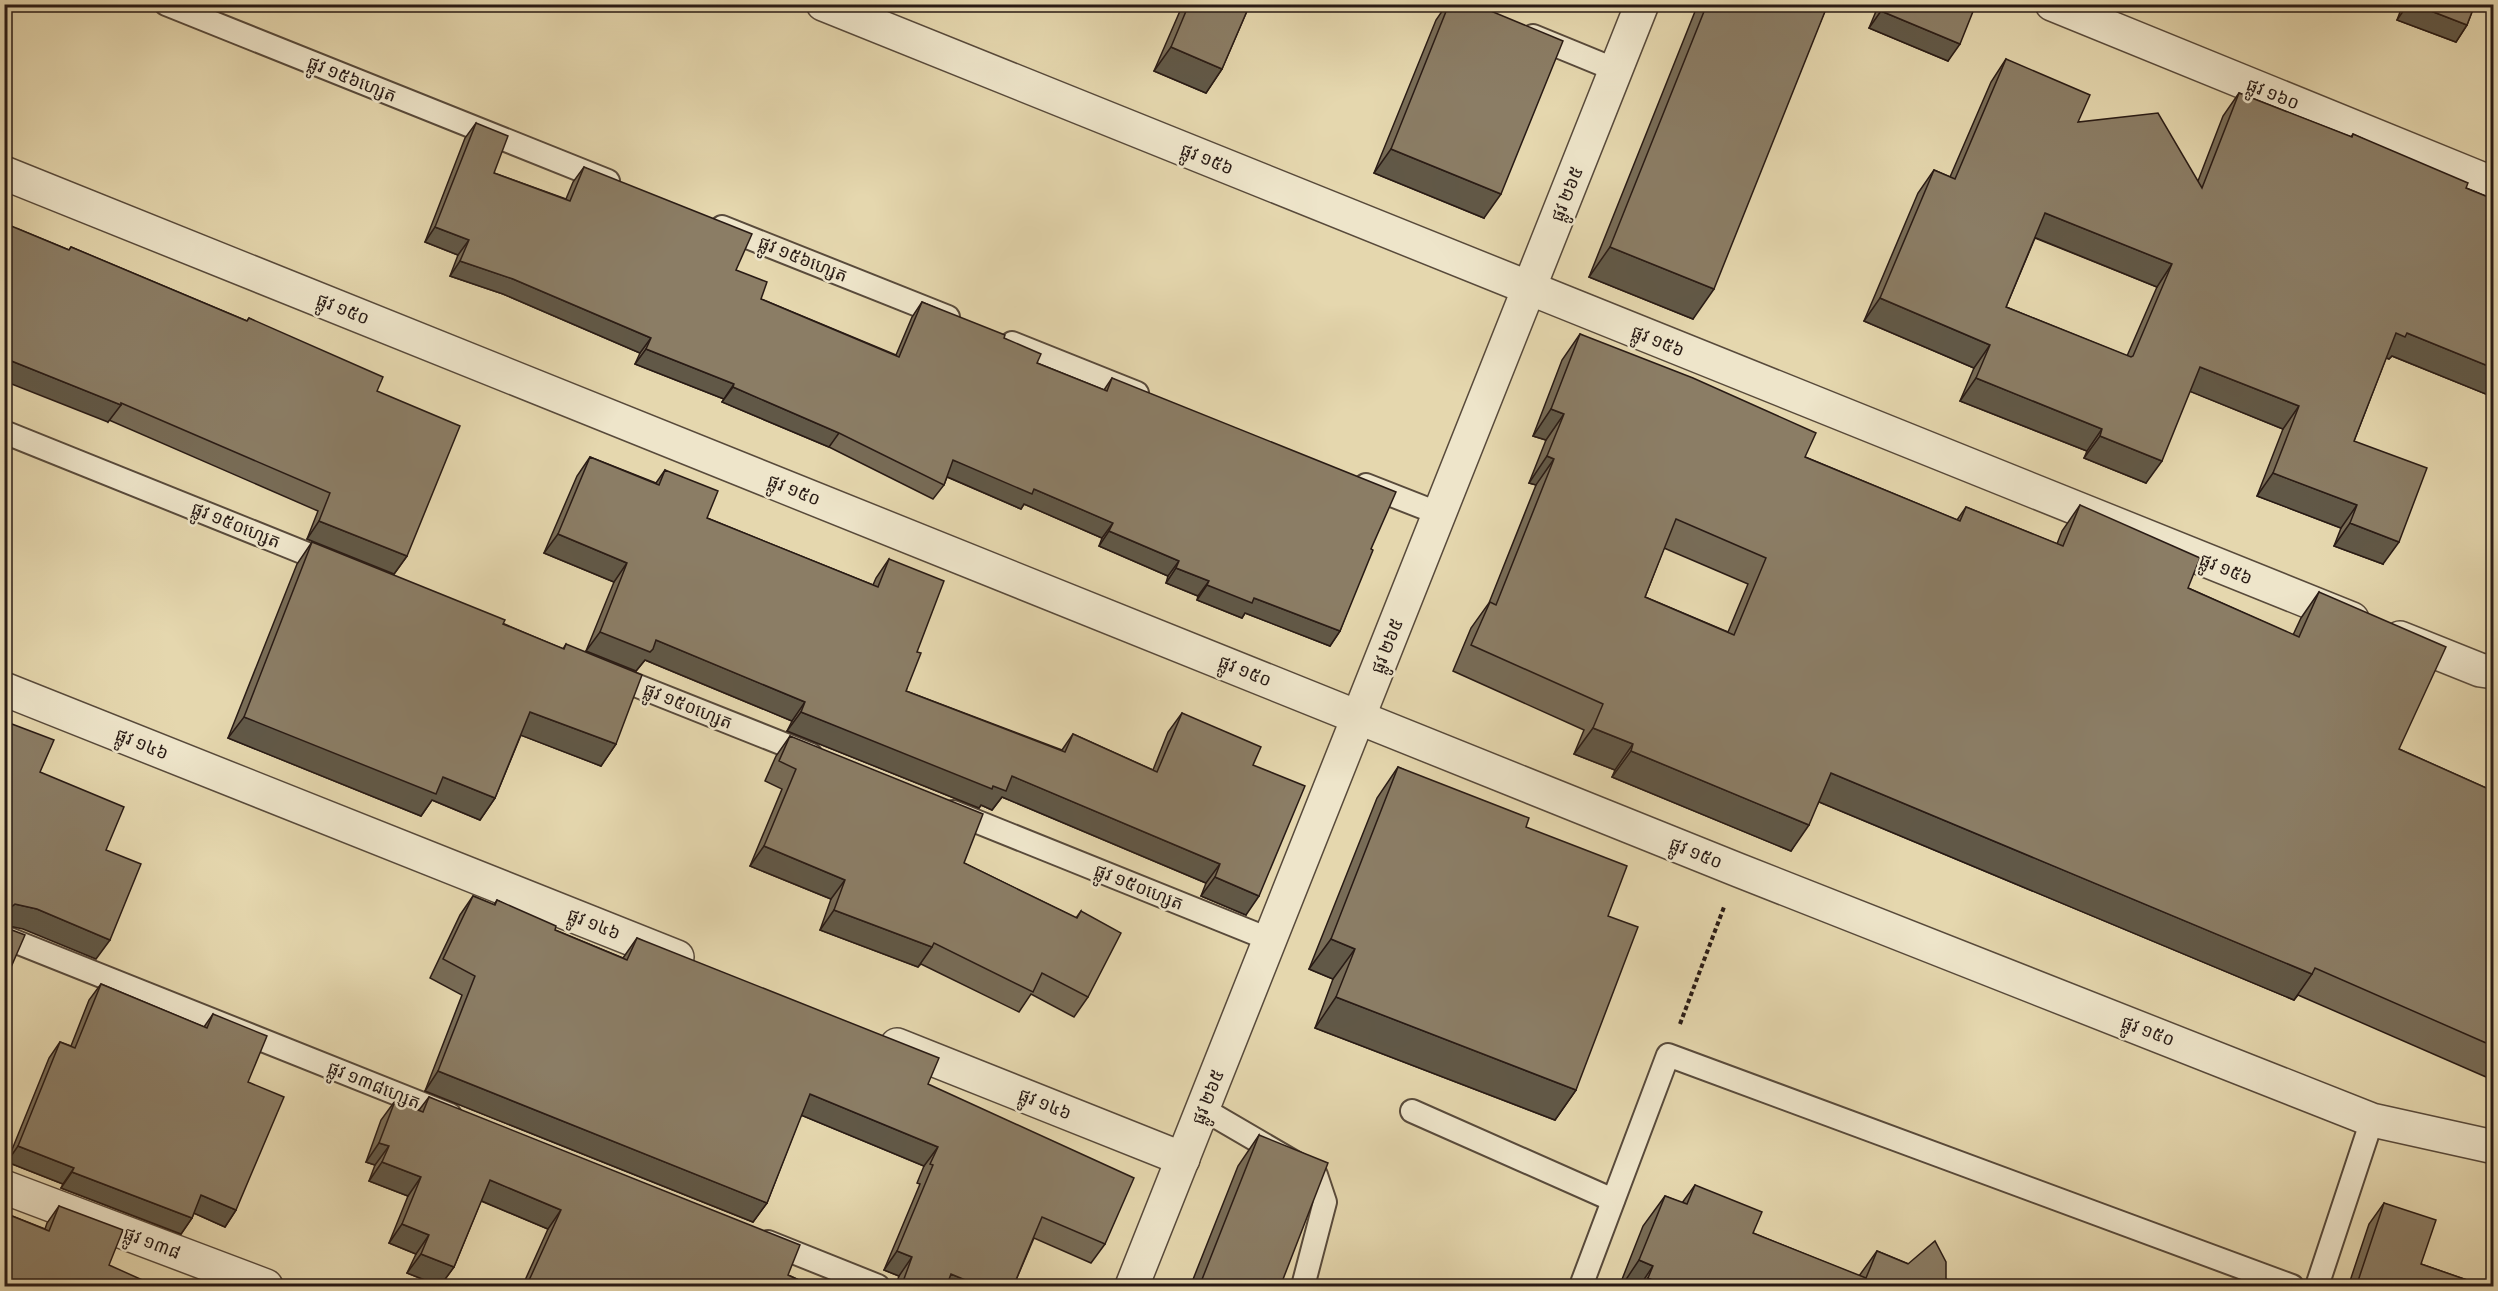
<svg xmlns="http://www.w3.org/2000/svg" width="2498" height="1291" font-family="'IM FELL Great Primer','Noto Sans Khmer',serif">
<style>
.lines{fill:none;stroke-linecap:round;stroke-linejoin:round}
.lane-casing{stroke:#584a3b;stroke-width:26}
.street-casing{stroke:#584a3b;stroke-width:36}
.path{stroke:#291b15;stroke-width:4;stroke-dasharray:4.5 3;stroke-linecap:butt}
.lane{stroke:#eee5ca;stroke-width:22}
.street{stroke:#eee5ca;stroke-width:33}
.wall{fill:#786c57;stroke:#291b15;stroke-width:1.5;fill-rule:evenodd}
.shaded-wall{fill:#615847;stroke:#291b15;stroke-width:1.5}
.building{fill:#8b7d65;stroke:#291b15;stroke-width:1.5;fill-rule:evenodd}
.labels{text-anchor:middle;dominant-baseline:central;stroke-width:5;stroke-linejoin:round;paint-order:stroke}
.street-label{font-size:18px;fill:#291b15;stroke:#eee5ca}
</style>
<rect width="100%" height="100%" fill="#e5d7ae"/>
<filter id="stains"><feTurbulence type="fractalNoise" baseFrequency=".00333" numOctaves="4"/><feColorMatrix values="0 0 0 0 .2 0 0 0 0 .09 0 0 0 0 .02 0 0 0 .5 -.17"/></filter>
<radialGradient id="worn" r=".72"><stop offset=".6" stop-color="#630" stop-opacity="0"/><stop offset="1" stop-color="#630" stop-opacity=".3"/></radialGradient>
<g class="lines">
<defs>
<g id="lane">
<path d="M166,4L608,181"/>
<path d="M1533,36L1616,70"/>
<path d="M722,227L948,317"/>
<path d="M1012,343L1137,393"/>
<path d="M4,432L332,564"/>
<path d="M1366,485L1440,514"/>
<path d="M610,675L811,755"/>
<path d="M953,812L1271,940"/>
<path d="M4,937L450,1115"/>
<path d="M1203,1109L1316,1175L1325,1202L1303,1286"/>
<path d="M1412,1111L1613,1200"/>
<path d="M768,1242L878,1286"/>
<path d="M1581,1286L1668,1055L2292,1286"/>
<path d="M2317,1286L2372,1120"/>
</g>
<g id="street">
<path d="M823,4L2352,619"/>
<path d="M2052,4L2494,184"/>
<path d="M4,173L1738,870L2372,1120L2494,1147"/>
<path d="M2400,638L2480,670L2494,672"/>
<path d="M4,689L677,957"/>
<path d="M897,1045L1183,1159"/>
<path d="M4,1187L266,1286"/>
<path d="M1132,1286L1642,4"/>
</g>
</defs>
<use href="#lane" class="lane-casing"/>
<use href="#street" class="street-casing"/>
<path class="path" d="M1680,1024L1724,907"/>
<use href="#lane" class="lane"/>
<use href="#street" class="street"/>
</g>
<g class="wall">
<path d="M1183,4H1250L1222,69L1206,93L1154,71Z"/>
<path d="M1447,4H1474L1484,218L1374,173L1436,20Z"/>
<path d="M1698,4H1828L1693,319L1589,277Z"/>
<path d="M1879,4H1976L1948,61L1869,28Z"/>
<path d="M2403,4H2475L2467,25L2456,42L2397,20Z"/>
<path d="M2006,59L2078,122L2198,181L2223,116L2239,93L2351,137L2353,134L2466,188L2493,199V397L2392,356L2389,359L2386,358L2354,441L2383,564L2334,546L2341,528L2257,496L2283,429L2190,391L2146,483L2084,458L2087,451L1960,401L1974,368L1864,321L1918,193L1934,170L1950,177L1991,82ZM2035,238L2157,287L2127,356L2006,307Z"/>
<path d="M476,123L494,173L566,199L573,182L584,167L736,270L761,299L896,355L912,317L922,302L1004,338L1037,363L1104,390L1112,378L1371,549L1340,631L1330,646L1245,613L1242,618L1197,600L1198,596L1166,583L1168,576L1099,546L1102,538L1024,504L1021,509L947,477L944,485L933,499L829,447L722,402L724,399L635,364L640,353L503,294L450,276L458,255L425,242L465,138Z"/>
<path d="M18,229L69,250L71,247L247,321L249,318L377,391L407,556L394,574L307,539L318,511L109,420L108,422Z"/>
<path d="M1580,334L1805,457L1957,520L1966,507L2057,544L2062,531L2080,505L2188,588L2293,635L2301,618L2319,592L2399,749L2493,791V1080L2298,995L2294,1000L1819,802L1791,851L1612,777L1615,770L1574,754L1584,730L1453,671L1471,628L1489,603L1536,485L1529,483L1546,440L1533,436L1562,360ZM1664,548L1748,584L1728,632L1645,597Z"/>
<path d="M590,457L656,483L665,470L707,518L873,585L876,578L889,559L917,652L906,691L1062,750L1073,734L1153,770L1168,732L1182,713L1253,765L1246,915L1201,896L1206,883L1002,797L992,810L981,805L979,808L787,731L792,721L645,660L636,671L586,651L614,582L544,553L577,476Z"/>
<path d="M312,542L563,649L566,644L616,744L601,766L521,735L495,798L480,820L432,800L421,816L228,738L297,564Z"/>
<path d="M790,736L964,863L1076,918L1081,911L1088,997L1074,1017L1031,994L1019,1012L921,964L918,967L820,930L831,899L750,866L782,789L765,781L776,756Z"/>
<path d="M1398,767L1526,827L1608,916L1576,1090L1555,1120L1315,1028L1333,979L1309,969L1377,798Z"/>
<path d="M473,896L494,905L497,900L555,930L623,958L637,938L928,1084L1105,1244L1091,1263L1034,1238L1013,1287H895L899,1276L884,1270L920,1184L917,1183L924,1166L801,1115L767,1203L753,1222L425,1091L462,995L430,978L460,915Z"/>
<path d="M101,984L204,1027L213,1014L248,1082L236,1210L225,1227L194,1213L192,1218L181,1234L61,1188L63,1184L7,1162L49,1058L60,1042L71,1046L89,1000Z"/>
<path d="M429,1097L788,1275L814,1287H522L548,1229L481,1201L454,1267L440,1286L407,1273L416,1254L389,1243L408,1196L369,1181L375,1165L366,1162L381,1120L395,1101L419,1110Z"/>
<path d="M1259,1135L1280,1287H1190L1238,1166Z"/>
<path d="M1695,1185L1753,1233L1859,1276L1877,1251L1965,1287H1619L1643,1226L1665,1196L1682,1203Z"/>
<path d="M2384,1203L2421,1264L2487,1287H2348L2369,1224Z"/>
<path d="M59,1206L109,1265L4,1287V1227L12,1216L45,1229L47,1223Z"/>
</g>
<g class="shaded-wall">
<path d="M2408,4H2413L2467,25L2456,42L2397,20Z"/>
<path d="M1881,11L1960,44L1948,61L1869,28Z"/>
<path d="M1171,47L1222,69L1206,93L1154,71Z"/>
<path d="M1391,149L1501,194L1484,218L1374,173Z"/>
<path d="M2045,213L2172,264L2157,287L2029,235Z"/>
<path d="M435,227L469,240L458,255L425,242Z"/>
<path d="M1610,247L1714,289L1693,319L1589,277Z"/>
<path d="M460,261L513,279L651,338L640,353L503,294L450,276Z"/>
<path d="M1880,298L1990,345L1974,368L1864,321Z"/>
<path d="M2396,333H2407L2493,368V397L2392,356L2389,359L2380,355Z"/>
<path d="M646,349L734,384L724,399L635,364Z"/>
<path d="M4,358L121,405L108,422L4,381Z"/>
<path d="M2200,367L2299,406L2283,429L2184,389Z"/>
<path d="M1976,378L2102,429L2087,451L1960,401Z"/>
<path d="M733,387L839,433L829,447L722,402Z"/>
<path d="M1551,409L1564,414L1546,440L1533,436Z"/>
<path d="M2100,436L2162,461L2146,483L2084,458Z"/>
<path d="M1547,456L1554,459L1536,485L1529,483Z"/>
<path d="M953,460L1034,489L1113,523L1102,538L1024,504L1021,509L943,475Z"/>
<path d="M2273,473L2357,505L2341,528L2257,496Z"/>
<path d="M319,521L407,556L394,574L307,539Z"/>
<path d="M2350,523L2399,542L2383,564L2334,546Z"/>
<path d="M1109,531L1179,561L1168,576L1099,546Z"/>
<path d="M558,534L627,563L614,582L544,553Z"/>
<path d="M1176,568L1209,581L1198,596L1166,583Z"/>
<path d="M1207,585L1254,598L1340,631L1330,646L1245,613L1242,618L1197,600Z"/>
<path d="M600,632L656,640L805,702L792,721L645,660L636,671L586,651Z"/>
<path d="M530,712L616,744L601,766L515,733Z"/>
<path d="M801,712L993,786L1012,776L1220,864L1206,883L1002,797L992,810L981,805L979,808L787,731Z"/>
<path d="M244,717L443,777L495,798L480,820L432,800L421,816L228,738Z"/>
<path d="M1593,728L1633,744L1615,770L1574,754Z"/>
<path d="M1631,751L1809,825L1791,851L1612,777Z"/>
<path d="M1831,773L2312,974L2294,1000L1812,799Z"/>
<path d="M764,846L845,880L831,899L750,866Z"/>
<path d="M1215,877L1259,896L1246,915L1201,896Z"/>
<path d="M15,904L37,909L110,940L96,959L23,929L4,925V913Z"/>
<path d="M834,910L932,947L918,967L820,930Z"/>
<path d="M1331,939L1355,949L1333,979L1309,969Z"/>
<path d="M1336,997L1576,1090L1555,1120L1315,1028Z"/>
<path d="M438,1071L767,1203L753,1222L425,1091Z"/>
<path d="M810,1094L938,1147L924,1166L796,1113Z"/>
<path d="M379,1143L389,1146L375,1165L366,1162Z"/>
<path d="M18,1146L74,1168L63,1184L7,1162Z"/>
<path d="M382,1162L421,1177L408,1196L369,1181Z"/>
<path d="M72,1172L192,1218L181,1234L61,1188Z"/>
<path d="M490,1180L561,1210L548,1229L477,1199Z"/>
<path d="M201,1195L236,1210L225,1227L189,1211Z"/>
<path d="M402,1224L429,1235L416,1254L389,1243Z"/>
<path d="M897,1251L912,1257L899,1276L884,1270Z"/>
<path d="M421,1254L454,1267L440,1286L407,1273Z"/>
<path d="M1639,1260L1653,1266L1639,1287H1621Z"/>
<path d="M951,1274L982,1287H942Z"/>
<path d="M1648,1278L1668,1287H1642Z"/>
</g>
<g class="building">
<path d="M1189,4H1250L1222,69L1171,47Z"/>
<path d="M1449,4H1474L1563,41L1501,194L1391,149Z"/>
<path d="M1707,4H1828L1714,289L1610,247Z"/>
<path d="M1883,4H1976L1960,44L1881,11Z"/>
<path d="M2413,4H2475L2467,25Z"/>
<path d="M2006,59L2090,95L2078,122L2158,113L2202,188L2239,93L2352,137L2353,134L2468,183L2466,188L2493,199V368L2407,333L2405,337L2396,333L2354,441L2427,468L2399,542L2350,523L2357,505L2273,473L2299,406L2200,367L2162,461L2100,436L2102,429L1976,378L1990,345L1880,298L1934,170L1955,179ZM2045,213L2172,264L2133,356L2131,357L2006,307Z"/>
<path d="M476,123L508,136L494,173L570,201L584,167L752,234L736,270L767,282L761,299L899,357L922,302L1005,335L1004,338L1041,354L1037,363L1107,391L1112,378L1396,492L1371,549L1373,550L1340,631L1254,598L1252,603L1207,585L1209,581L1176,568L1179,561L1109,531L1113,523L1034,489L1032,494L953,460L944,485L839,433L733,387L734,384L646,349L651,338L513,279L460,261L469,240L435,227Z"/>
<path d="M4,223L69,250L71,247L247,321L249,318L383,377L377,391L460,426L407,556L319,521L330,493L121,403V405L4,358Z"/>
<path d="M1580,334L1693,378L1816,433L1805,457L1960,521L1966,507L2063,546L2080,505L2200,558L2188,588L2299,637L2319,592L2446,647L2399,749L2493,791V1046L2315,968L2312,974L1831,773L1809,825L1631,751L1633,744L1593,728L1603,704L1471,645L1490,602L1496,605L1554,459L1547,456L1564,414L1551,409ZM1676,519L1766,558L1734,635L1645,597Z"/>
<path d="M590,457L659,485L665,470L718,491L707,518L878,587L889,559L944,581L917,652L921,653L906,691L1065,752L1073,734L1157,772L1182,713L1261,747L1253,765L1305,786L1259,896L1215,877L1220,864L1012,776L1006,791L993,786L992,789L801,712L805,702L656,640L653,649L650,652L600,632L627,563L558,534Z"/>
<path d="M312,542L505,620L503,624L564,649L566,644L642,675L616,744L530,712L495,798L443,777L436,794L244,717Z"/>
<path d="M4,721L54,740L40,772L124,807L106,850L141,864L110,940L37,909L15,904L5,912L4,920Z"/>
<path d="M790,736L983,814L964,863L1077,918L1081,911L1121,933L1088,997L1042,973L1033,992L934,943L932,947L834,910L845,880L764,846L796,769L779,761Z"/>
<path d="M1398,767L1529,818L1526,827L1627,866L1608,916L1638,927L1576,1090L1336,997L1355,949L1331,939Z"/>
<path d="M473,896L495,905L497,900L556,926L555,930L627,960L637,938L939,1058L928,1084L1134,1178L1105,1244L1042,1217L1013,1287H982L951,1274L946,1287H901L912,1257L897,1251L933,1165L930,1164L938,1147L810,1094L767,1203L438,1071L475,976L443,959Z"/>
<path d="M4,920L12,930L25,935L5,981H4Z"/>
<path d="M101,984L207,1028L213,1014L267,1036L248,1082L284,1097L236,1210L201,1195L192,1218L72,1172L74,1168L18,1146L60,1042L75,1048Z"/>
<path d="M429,1097L800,1245L788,1275L814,1287H526L561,1210L490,1180L454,1267L421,1254L429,1235L402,1224L421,1177L382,1162L389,1146L379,1143L395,1101L423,1112Z"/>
<path d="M1259,1135L1328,1163L1280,1287H1199Z"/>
<path d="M1695,1185L1762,1212L1753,1233L1866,1278L1877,1251L1908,1264L1935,1241L1946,1262V1279L1965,1287H1668L1648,1278L1653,1266L1639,1260L1665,1196L1687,1204Z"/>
<path d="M2384,1203L2436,1220L2421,1264L2487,1287H2356Z"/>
<path d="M59,1206L123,1230L109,1265L158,1287H4V1236L12,1216L49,1231Z"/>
</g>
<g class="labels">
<g class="street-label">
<text transform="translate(352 79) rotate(22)">ផ្លូវ ១៥៦ហ្សេត</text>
<text transform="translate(2273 94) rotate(22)">ផ្លូវ ១៦០</text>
<text transform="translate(1207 159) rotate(22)">ផ្លូវ ១៥៦</text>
<text transform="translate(1567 194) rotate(-68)">ផ្លូវ ២៦៥</text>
<text transform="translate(803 259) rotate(22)">ផ្លូវ ១៥៦ហ្សេត</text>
<text transform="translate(343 309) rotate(22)">ផ្លូវ ១៥០</text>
<text transform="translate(1658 341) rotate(22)">ផ្លូវ ១៥៦</text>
<text transform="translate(794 490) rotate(22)">ផ្លូវ ១៥០</text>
<text transform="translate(236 525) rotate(22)">ផ្លូវ ១៥០ហ្សេត</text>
<text transform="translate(2226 569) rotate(22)">ផ្លូវ ១៥៦</text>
<text transform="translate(1387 646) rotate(-68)">ផ្លូវ ២៦៥</text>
<text transform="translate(1245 671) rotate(22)">ផ្លូវ ១៥០</text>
<text transform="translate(688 706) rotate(22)">ផ្លូវ ១៥០ហ្សេត</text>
<text transform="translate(142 744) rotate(22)">ផ្លូវ ១៤៦</text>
<text transform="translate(1696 853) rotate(22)">ផ្លូវ ១៥០</text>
<text transform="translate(1139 887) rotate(22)">ផ្លូវ ១៥០ហ្សេត</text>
<text transform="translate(594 924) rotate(22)">ផ្លូវ ១៤៦</text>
<text transform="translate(2148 1031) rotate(21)">ផ្លូវ ១៥០</text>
<text transform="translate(374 1085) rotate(22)">ផ្លូវ ១៣៨ហ្សេត</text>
<text transform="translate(1208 1097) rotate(-68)">ផ្លូវ ២៦៥</text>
<text transform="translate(1045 1104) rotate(22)">ផ្លូវ ១៤៦</text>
<text transform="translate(152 1243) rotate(21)">ផ្លូវ ១៣៨</text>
</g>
</g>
<rect width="2498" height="1291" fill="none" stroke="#e5d7ae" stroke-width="24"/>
<rect x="6" y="6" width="2486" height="1279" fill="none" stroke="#291b15" stroke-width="3"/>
<rect x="12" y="12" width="2474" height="1267" fill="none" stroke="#291b15" stroke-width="1.5"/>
<rect width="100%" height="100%" filter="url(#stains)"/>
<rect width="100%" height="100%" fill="url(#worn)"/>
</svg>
